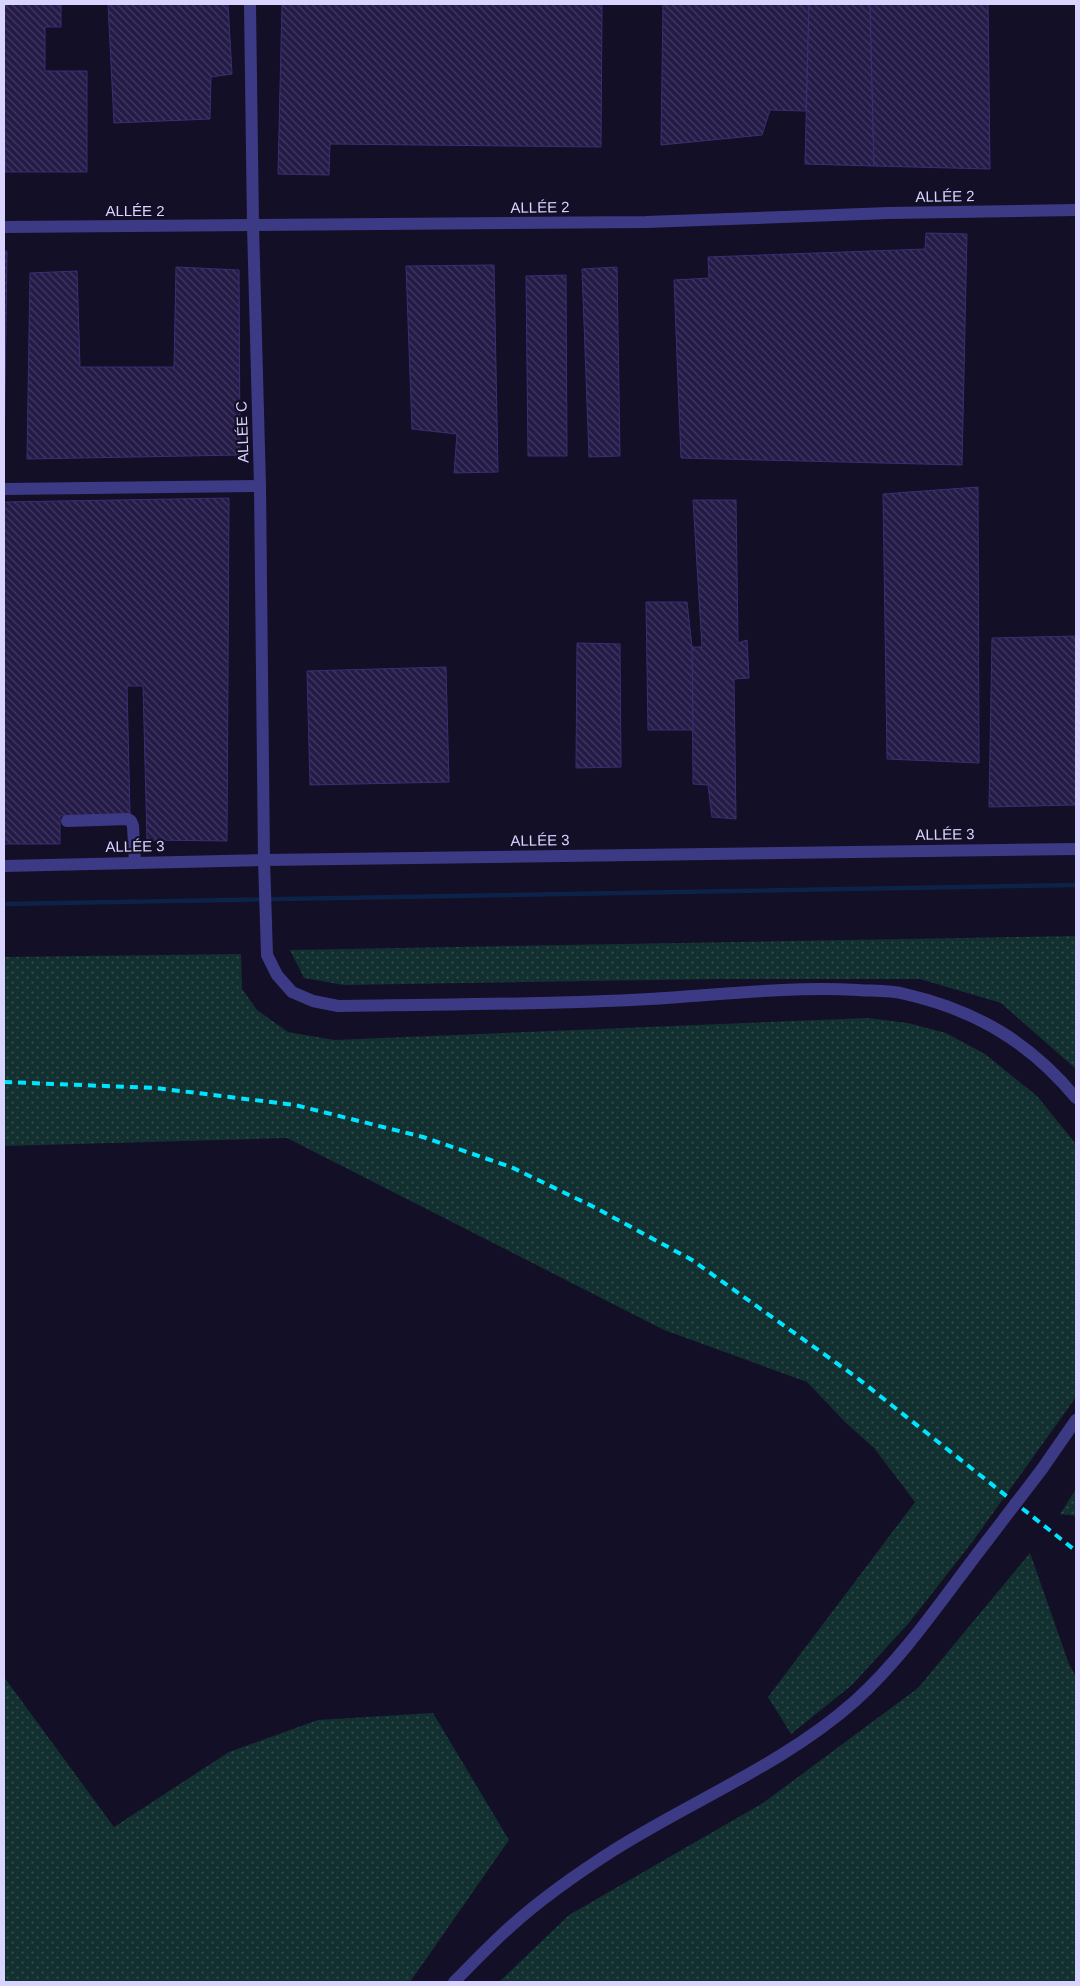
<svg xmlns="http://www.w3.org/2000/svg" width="1080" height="1986" font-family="Helvetica,sans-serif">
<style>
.grass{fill:url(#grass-dots)}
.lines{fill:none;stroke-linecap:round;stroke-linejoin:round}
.stream{stroke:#0c2248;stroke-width:4.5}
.building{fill:url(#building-back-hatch);stroke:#3b2d73}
.minor{stroke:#3d3a85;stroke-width:12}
.rail{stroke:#00e5ff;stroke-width:4;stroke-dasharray:8 6;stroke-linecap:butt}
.minor-bridge{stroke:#3d3a85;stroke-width:12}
.labels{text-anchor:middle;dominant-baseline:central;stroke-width:4.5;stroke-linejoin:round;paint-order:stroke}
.street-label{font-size:15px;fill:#d9d4ff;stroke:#130f26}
</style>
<defs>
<pattern id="grass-dots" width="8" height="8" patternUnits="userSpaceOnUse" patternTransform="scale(1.25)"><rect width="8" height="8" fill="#12302f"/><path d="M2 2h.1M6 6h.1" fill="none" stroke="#344d4e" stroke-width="1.8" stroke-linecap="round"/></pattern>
<pattern id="building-back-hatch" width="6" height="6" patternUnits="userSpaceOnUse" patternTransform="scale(1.25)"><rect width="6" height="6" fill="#241b47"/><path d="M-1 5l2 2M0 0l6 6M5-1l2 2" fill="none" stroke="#433b63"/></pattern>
</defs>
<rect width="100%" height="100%" fill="#130f26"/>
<g class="grass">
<path d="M1076,936V1069L1001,1003L920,979H717L344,985L304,978L290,950Z"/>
<path d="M241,954L242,989L257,1010L288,1032L334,1040L868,1018L908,1023L946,1033L985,1054L1037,1096L1076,1144V1397L973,1541L908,1624L852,1685L791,1734L768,1697L915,1502L874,1448L846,1423L807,1382L664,1330L287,1138L4,1146V957Z"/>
<path d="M1076,1489V1516L1060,1514Z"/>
<path d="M1030,1553L1069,1664L1076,1677V1982H499L569,1915L763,1803L918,1688Z"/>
<path d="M4,1677L114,1827L229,1752L318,1720L433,1713L509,1840L410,1982H4Z"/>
</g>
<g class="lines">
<path class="stream" d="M4,904L1076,885"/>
</g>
<g class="building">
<path d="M4,4H61V27H45V71H87V172H5Z"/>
<path d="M108,4H228L232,74L211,77L210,119L114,123Z"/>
<path d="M282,4H602L601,147L330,144L329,175L278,174Z"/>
<path d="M663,4H809L806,111L770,110L762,135L661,145Z"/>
<path d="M809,4H870L874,166L805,164Z"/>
<path d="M870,4H988L990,169L874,166Z"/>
<path d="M926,233L967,234L962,465L681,458L674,280L709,278L708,257L925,249Z"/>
<path d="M4,251H7L4,465Z"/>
<path d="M494,265L498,472L454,473L457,434L412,429L406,266Z"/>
<path d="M176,267L239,270L240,455L27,459L30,273L77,271L80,367H174Z"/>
<path d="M617,267L620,456L589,457L582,269Z"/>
<path d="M566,275L567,456H528L526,276Z"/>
<path d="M978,487L979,763L887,759L883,494Z"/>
<path d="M229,498L227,841L147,840L143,686H127L130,814L60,816V844H4V502Z"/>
<path d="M693,500H736L738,643L747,640L749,678L734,679L736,819L712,817L708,785L693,784L692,647H702Z"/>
<path d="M646,602H687L692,647L693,730H648Z"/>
<path d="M1076,636V805L989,807L992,638Z"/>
<path d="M577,643L620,644L621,767L576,768Z"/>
<path d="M446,667L449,782L310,785L307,671Z"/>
</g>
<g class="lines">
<g class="minor">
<path d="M250,4L253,226L260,486L264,860L267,955L277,975L292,992L313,1001L338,1006C441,1004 546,1005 649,999C718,995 789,986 858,990C873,991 890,990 905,994C975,1010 1030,1042 1076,1098"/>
<path d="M4,227L646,222L889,213L1076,210"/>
<path d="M4,489L260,486"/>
<path d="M67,821L128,819L131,821L133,826L135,863"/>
<path d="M4,866L264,860L1076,849"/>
<path d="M1042,1469L1076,1420"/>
<path d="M454,1982C472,1964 491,1944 510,1927C542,1898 578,1873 614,1850C693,1800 784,1764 855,1701C906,1655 945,1595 987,1541"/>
</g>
<path class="rail" d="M4,1082L156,1088L295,1105L423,1137L511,1167L594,1207L692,1260L856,1377L1076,1551"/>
<path class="minor-bridge" d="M987,1541L1042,1469"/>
</g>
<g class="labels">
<g class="street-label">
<text transform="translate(945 196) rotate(-1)">ALLÉE 2</text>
<text transform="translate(540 207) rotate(-1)">ALLÉE 2</text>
<text x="135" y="210">ALLÉE 2</text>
<text transform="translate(242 432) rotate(-92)">ALLÉE C</text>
<text transform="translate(945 834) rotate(-1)">ALLÉE 3</text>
<text transform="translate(540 840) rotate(-1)">ALLÉE 3</text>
<text transform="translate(135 846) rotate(-1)">ALLÉE 3</text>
</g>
</g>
<rect width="1080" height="1986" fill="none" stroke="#d9d4ff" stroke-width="10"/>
</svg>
